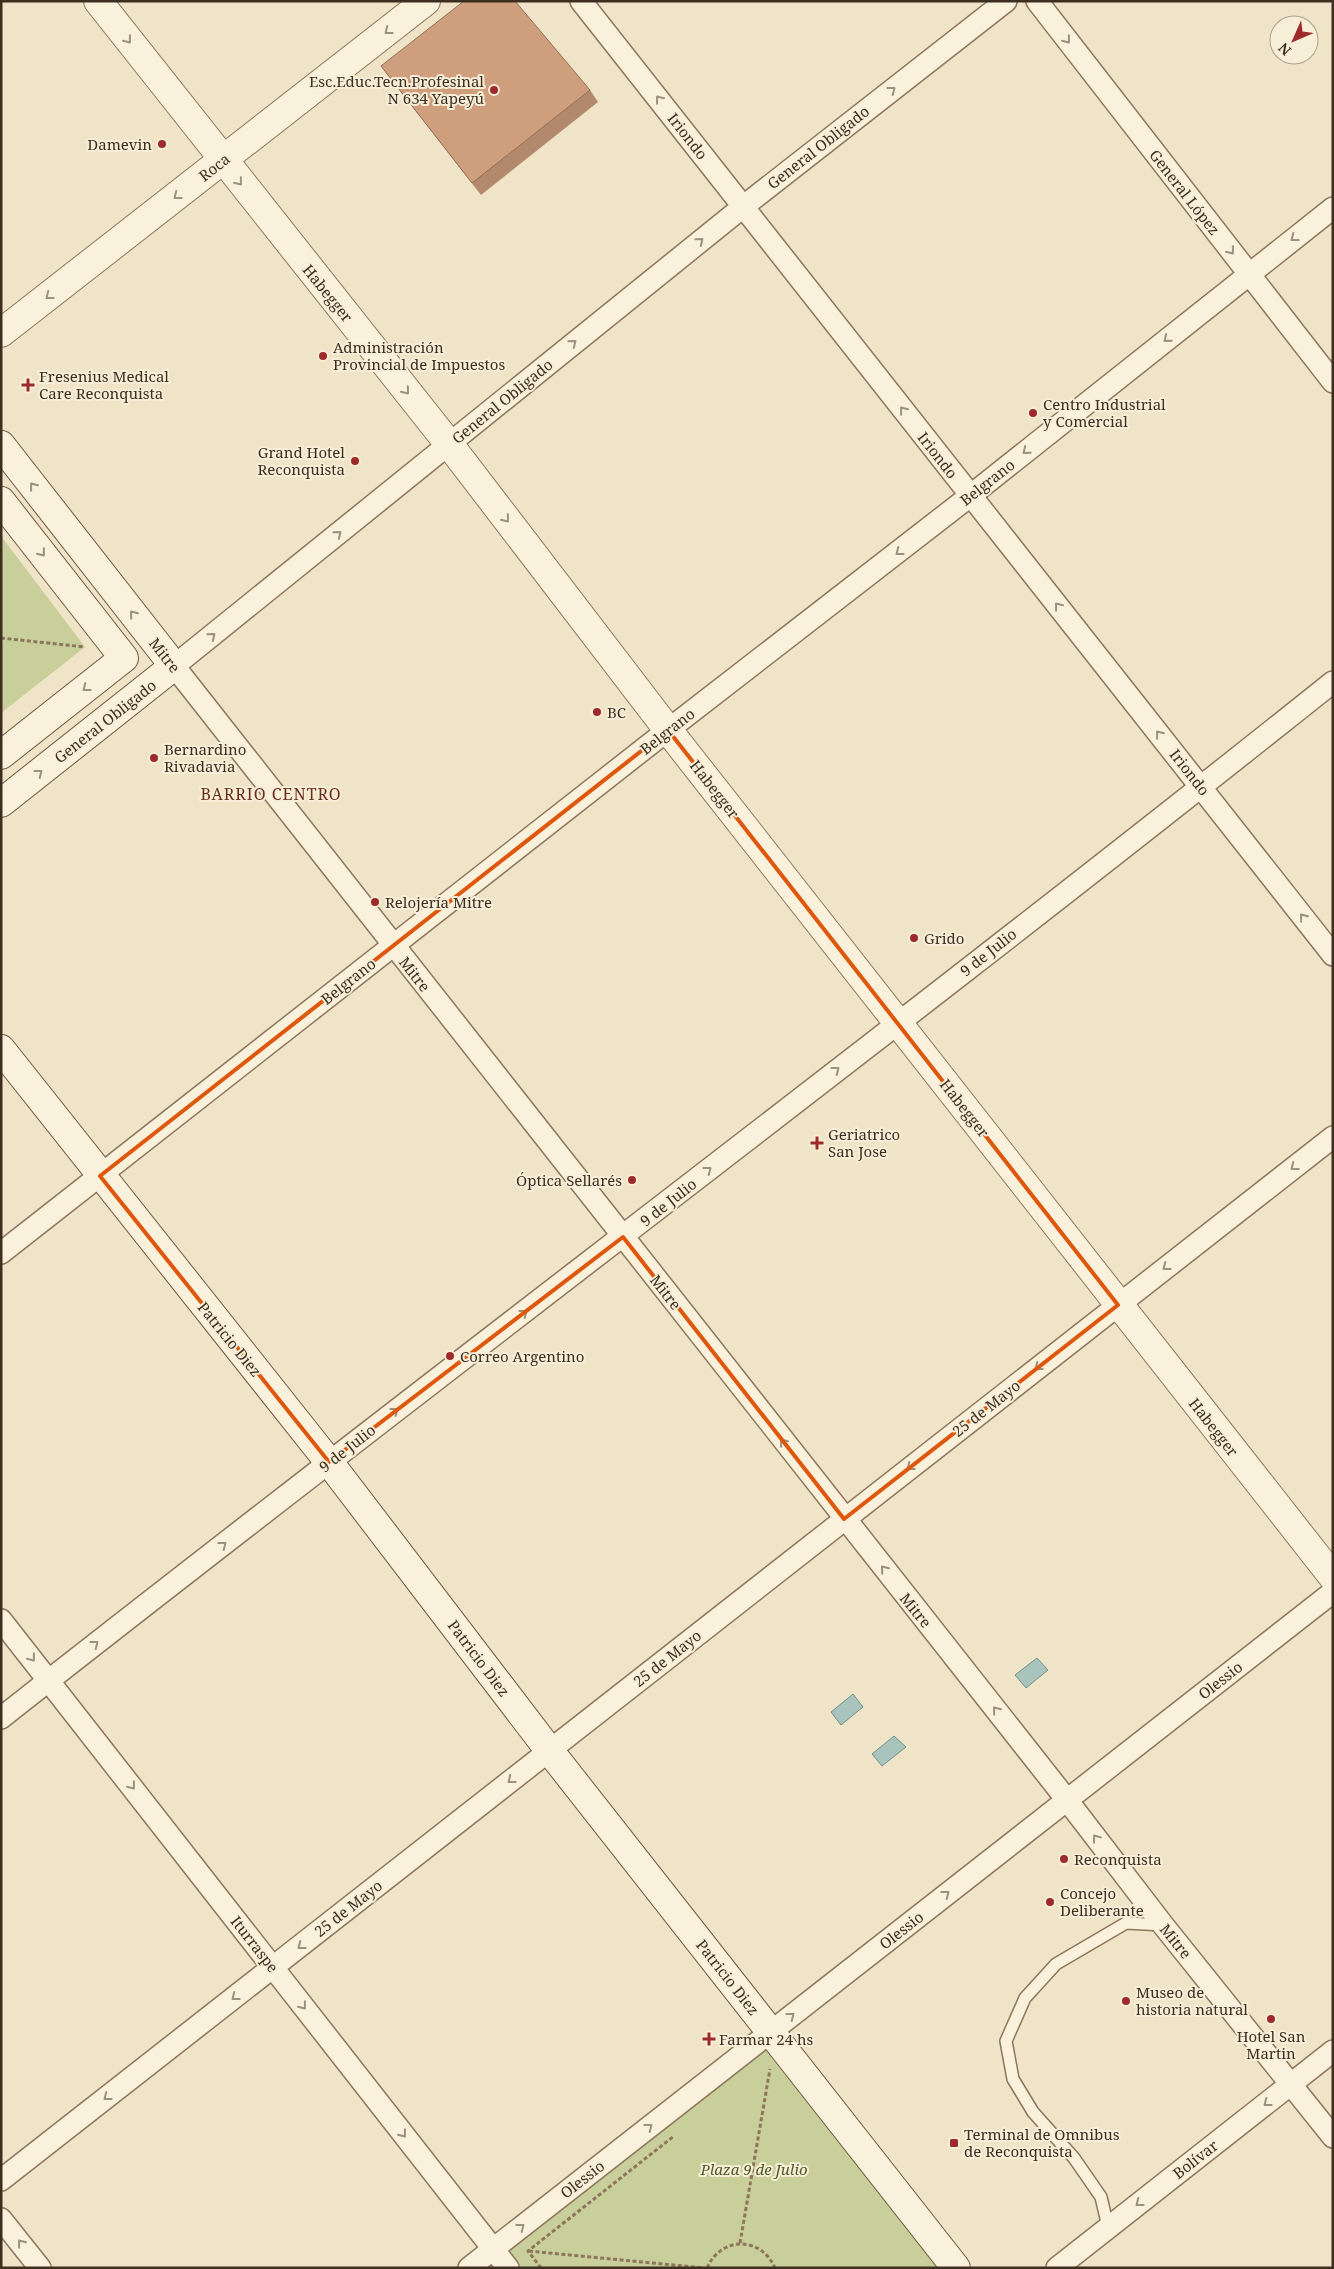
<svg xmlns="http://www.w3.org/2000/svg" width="1334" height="2269" font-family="'Noto Serif',serif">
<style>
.green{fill:#c9cf9b}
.water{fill:#a9c4bc;stroke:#6f938a}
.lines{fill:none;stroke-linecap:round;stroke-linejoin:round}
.service-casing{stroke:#8d765c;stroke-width:14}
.minor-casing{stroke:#8d765c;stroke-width:24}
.tertiary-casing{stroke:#8d765c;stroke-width:30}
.secondary-casing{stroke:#6f573f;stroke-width:30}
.path{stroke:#8d765c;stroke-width:3;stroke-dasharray:4 2.5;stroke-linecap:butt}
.service{stroke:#faf1dc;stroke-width:11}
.minor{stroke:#faf1dc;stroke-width:21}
.tertiary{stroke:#faf1dc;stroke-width:28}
.secondary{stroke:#faf1dc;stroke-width:28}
.wall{fill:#b2896c}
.building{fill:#cf9f7d;stroke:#916f58}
.oneway{stroke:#9c907e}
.marked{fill:none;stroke:#df570d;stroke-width:4;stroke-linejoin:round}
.poi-dot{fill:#9e2a2b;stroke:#f7eed8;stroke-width:2}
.labels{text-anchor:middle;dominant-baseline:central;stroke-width:4;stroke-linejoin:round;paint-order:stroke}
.poi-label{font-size:15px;fill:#3d2e20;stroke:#f7eed8;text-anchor:start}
.street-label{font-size:15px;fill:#3d2e20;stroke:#f7eed8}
.park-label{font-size:15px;font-style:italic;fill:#4d5a26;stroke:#f7eed8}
.neighbourhood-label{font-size:16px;letter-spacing:1px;fill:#6b2e1e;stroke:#f7eed8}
</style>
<rect width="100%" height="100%" fill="#f0e4c8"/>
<g class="green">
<path d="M1,536L85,647L1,713Z"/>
<path d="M771,2031L956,2268H508L493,2249Z"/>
</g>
<g class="water">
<path d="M1037,1658L1048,1670L1026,1688L1015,1675Z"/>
<path d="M853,1694L863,1707L841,1725L831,1712Z"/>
<path d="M894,1736L906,1747L882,1766L872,1754Z"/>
</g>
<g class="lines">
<defs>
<path id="service" d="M1108,2227L1101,2197L1074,2158L1033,2112L1013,2079L1006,2041L1025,1998L1056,1964L1126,1923L1163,1925"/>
<g id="minor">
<path d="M581,1L1333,955"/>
<path d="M1006,1L744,206L174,666L1067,1800L1163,1925L1333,2137"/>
<path d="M1037,1L1333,382"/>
<path d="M1,1253L668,730L970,496L1333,208"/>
<path d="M1,1620L508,2268"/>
<path d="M1,1718C443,1370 893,1033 1333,682"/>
<path d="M1,2180L1333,1137"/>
<path d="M1,2219L40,2268"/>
<path d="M469,2268L1333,1592"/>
<path d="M1057,2268L1333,2051"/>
</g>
<g id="tertiary">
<path d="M98,1L449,444L668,730L1333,1577"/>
<path d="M1,333L426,1"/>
</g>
<g id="secondary">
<path d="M1,445L174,666L1,803"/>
<path d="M1,501L124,658L1,755"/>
<path d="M1,1049L329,1462L549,1750L956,2268"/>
</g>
</defs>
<use href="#service" class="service-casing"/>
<use href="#minor" class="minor-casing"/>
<use href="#tertiary" class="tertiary-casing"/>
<use href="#secondary" class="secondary-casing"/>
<g class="path">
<path d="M1,638L85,647"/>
<path d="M740,2243L770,2069"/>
<path d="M529,2251L704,2268"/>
<path d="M541,2268L528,2251L674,2136"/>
<path d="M707,2268C721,2236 761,2236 775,2268"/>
</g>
<use href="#service" class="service"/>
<use href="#minor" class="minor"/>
<use href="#tertiary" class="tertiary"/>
<use href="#secondary" class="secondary"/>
</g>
<path class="wall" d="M381,66L590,90L598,102L481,195L390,78Z"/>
<path class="building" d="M464,1H515L590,90L472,183L381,66Z"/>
<defs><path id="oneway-chevron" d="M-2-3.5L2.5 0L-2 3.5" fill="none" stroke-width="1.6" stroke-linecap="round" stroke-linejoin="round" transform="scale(1.25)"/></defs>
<g class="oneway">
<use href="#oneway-chevron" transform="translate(388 31) rotate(142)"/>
<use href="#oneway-chevron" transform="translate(128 40) rotate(52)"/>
<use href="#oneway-chevron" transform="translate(1067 40) rotate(52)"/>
<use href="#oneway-chevron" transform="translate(892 90) rotate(-38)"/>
<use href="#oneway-chevron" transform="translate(659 99) rotate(-128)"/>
<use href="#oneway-chevron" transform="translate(239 182) rotate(51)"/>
<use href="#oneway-chevron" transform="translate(177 196) rotate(142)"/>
<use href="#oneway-chevron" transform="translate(1294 238) rotate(142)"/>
<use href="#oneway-chevron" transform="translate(700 241) rotate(-39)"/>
<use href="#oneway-chevron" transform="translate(1231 251) rotate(52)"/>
<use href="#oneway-chevron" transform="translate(49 296) rotate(142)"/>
<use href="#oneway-chevron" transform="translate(1167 339) rotate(141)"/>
<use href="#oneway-chevron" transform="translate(573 343) rotate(-39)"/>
<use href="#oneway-chevron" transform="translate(406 391) rotate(51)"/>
<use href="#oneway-chevron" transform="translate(903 410) rotate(-128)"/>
<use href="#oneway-chevron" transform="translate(1026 451) rotate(141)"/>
<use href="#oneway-chevron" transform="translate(33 486) rotate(-128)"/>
<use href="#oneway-chevron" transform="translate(506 519) rotate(52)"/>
<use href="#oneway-chevron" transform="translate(338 534) rotate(-39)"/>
<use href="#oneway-chevron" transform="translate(899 552) rotate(142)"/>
<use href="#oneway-chevron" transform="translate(42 553) rotate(52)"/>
<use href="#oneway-chevron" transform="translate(1058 606) rotate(-128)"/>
<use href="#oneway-chevron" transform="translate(133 614) rotate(-128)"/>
<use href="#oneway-chevron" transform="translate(212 636) rotate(-39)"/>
<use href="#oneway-chevron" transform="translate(86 688) rotate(142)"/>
<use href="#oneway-chevron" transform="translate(1159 734) rotate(-128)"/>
<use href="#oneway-chevron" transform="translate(39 773) rotate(-38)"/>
<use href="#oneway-chevron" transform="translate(1303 917) rotate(-128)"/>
<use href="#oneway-chevron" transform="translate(836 1070) rotate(-38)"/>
<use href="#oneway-chevron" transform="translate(1294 1167) rotate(142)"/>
<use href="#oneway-chevron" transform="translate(708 1170) rotate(-38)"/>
<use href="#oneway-chevron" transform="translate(1166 1267) rotate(142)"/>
<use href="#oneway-chevron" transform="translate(524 1313) rotate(-37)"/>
<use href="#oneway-chevron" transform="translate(1038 1367) rotate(142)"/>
<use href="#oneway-chevron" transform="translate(395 1411) rotate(-37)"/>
<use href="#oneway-chevron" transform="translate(783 1442) rotate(-128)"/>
<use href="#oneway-chevron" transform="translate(910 1467) rotate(142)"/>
<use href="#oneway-chevron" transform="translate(223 1545) rotate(-38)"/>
<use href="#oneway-chevron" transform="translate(884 1569) rotate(-129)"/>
<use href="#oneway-chevron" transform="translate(95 1644) rotate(-38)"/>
<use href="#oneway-chevron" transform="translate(32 1658) rotate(51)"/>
<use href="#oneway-chevron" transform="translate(996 1710) rotate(-129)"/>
<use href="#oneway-chevron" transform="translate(511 1780) rotate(142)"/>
<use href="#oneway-chevron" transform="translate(132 1786) rotate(52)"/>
<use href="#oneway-chevron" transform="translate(1096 1838) rotate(-127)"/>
<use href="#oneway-chevron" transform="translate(946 1894) rotate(-38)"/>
<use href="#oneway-chevron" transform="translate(301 1946) rotate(142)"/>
<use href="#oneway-chevron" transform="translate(235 1997) rotate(142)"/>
<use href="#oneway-chevron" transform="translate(303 2006) rotate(52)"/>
<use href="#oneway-chevron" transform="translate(791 2016) rotate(-38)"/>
<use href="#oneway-chevron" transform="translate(107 2097) rotate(142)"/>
<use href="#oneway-chevron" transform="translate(1267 2103) rotate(142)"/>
<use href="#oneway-chevron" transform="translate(649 2127) rotate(-38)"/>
<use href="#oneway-chevron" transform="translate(403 2134) rotate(52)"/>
<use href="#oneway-chevron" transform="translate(1139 2203) rotate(142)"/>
<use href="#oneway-chevron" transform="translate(521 2227) rotate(-38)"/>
<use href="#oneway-chevron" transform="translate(21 2243) rotate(-128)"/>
</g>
<path class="marked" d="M668,730L1118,1305L844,1519L623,1237L329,1462L100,1176Z"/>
<g class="poi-dot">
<circle cx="494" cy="90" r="5"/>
<circle cx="162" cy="144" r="5"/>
<circle cx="323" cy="356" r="5"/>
<path d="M25.5 377.5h5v5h5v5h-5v5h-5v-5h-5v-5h5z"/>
<circle cx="1033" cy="413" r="5"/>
<circle cx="355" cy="461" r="5"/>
<circle cx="597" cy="712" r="5"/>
<circle cx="154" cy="758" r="5"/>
<circle cx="375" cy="902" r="5"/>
<circle cx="914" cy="938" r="5"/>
<path d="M814.5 1135.5h5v5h5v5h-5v5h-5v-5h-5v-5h5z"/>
<circle cx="632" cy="1180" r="5"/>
<circle cx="450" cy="1356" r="5"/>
<circle cx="1064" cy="1859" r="5"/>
<circle cx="1050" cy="1902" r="5"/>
<circle cx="1126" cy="2001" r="5"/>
<circle cx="1271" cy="2019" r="5"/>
<path d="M706.5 2031.5h5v5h5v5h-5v5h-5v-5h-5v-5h5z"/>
<rect x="949" y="2138" width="10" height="10" rx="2.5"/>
</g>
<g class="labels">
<g class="poi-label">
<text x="484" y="81" text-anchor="end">Esc.Educ.Tecn.Profesinal<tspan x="484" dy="17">N 634 Yapeyú</tspan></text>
<text x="152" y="144" text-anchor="end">Damevin</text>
<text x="333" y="347">Administración<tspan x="333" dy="17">Provincial de Impuestos</tspan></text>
<text x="39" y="376">Fresenius Medical<tspan x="39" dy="17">Care Reconquista</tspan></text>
<text x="1043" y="404">Centro Industrial<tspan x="1043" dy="17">y Comercial</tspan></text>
<text x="345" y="452" text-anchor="end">Grand Hotel<tspan x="345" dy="17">Reconquista</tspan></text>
<text x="607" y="712">BC</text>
<text x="164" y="749">Bernardino<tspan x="164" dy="17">Rivadavia</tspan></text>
<text x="385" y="902">Relojería Mitre</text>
<text x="924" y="938">Grido</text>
<text x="828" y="1134">Geriatrico<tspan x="828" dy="17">San Jose</tspan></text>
<text x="622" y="1180" text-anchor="end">Óptica Sellarés</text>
<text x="460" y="1356">Correo Argentino</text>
<text x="1074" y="1859">Reconquista</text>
<text x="1060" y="1893">Concejo<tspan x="1060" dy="17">Deliberante</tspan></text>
<text x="1136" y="1992">Museo de<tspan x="1136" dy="17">historia natural</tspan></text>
<text x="1271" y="2036" text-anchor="middle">Hotel San<tspan x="1271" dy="17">Martin</tspan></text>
<text x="719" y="2039">Farmar 24 hs</text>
<text x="964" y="2134">Terminal de Omnibus<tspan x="964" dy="17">de Reconquista</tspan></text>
</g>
<g class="street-label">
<text transform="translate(688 136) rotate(52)">Iriondo</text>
<text transform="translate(818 147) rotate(-38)">General Obligado</text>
<text transform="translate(214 167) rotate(-38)">Roca</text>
<text transform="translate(1185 192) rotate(52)">General López</text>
<text transform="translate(328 293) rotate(51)">Habegger</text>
<text transform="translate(502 401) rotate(-39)">General Obligado</text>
<text transform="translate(938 455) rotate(52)">Iriondo</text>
<text transform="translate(987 482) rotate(-38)">Belgrano</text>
<text transform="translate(165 655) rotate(52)">Mitre</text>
<text transform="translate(105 721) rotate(-38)">General Obligado</text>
<text transform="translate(667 731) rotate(-38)">Belgrano</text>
<text transform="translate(1190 772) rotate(52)">Iriondo</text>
<text transform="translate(715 789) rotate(52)">Habegger</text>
<text transform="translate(988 952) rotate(-38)">9 de Julio</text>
<text transform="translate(415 974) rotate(52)">Mitre</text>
<text transform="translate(348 981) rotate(-38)">Belgrano</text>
<text transform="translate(965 1108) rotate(52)">Habegger</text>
<text transform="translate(668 1202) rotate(-38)">9 de Julio</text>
<text transform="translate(666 1292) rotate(52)">Mitre</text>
<text transform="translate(230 1339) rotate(51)">Patricio Diez</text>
<text transform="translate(986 1408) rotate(-38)">25 de Mayo</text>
<text transform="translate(1214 1427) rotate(52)">Habegger</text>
<text transform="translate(347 1448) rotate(-38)">9 de Julio</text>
<text transform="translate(916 1610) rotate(51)">Mitre</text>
<text transform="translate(479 1658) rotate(53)">Patricio Diez</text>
<text transform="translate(667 1658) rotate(-38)">25 de Mayo</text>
<text transform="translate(1220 1680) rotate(-38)">Olessio</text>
<text transform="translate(348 1908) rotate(-38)">25 de Mayo</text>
<text transform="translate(901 1930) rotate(-38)">Olessio</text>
<text transform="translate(1176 1941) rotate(51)">Mitre</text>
<text transform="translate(255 1944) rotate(52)">Iturraspe</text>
<text transform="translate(728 1977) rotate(52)">Patricio Diez</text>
<text transform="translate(1195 2159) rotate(-38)">Bolívar</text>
<text transform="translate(582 2179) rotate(-38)">Olessio</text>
</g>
<g class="park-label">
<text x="754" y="2169">Plaza 9 de Julio</text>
</g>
<g class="neighbourhood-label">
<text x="271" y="794">BARRIO CENTRO</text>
</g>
</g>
<rect width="1334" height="2269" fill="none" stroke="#3d2e20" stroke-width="5"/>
<g transform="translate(1294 40) rotate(225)"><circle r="24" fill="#f7eed8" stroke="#ada18e"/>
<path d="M0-4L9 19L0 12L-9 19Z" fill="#9e2a2b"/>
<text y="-8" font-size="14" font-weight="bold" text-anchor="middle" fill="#3d2e20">N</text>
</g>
</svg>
